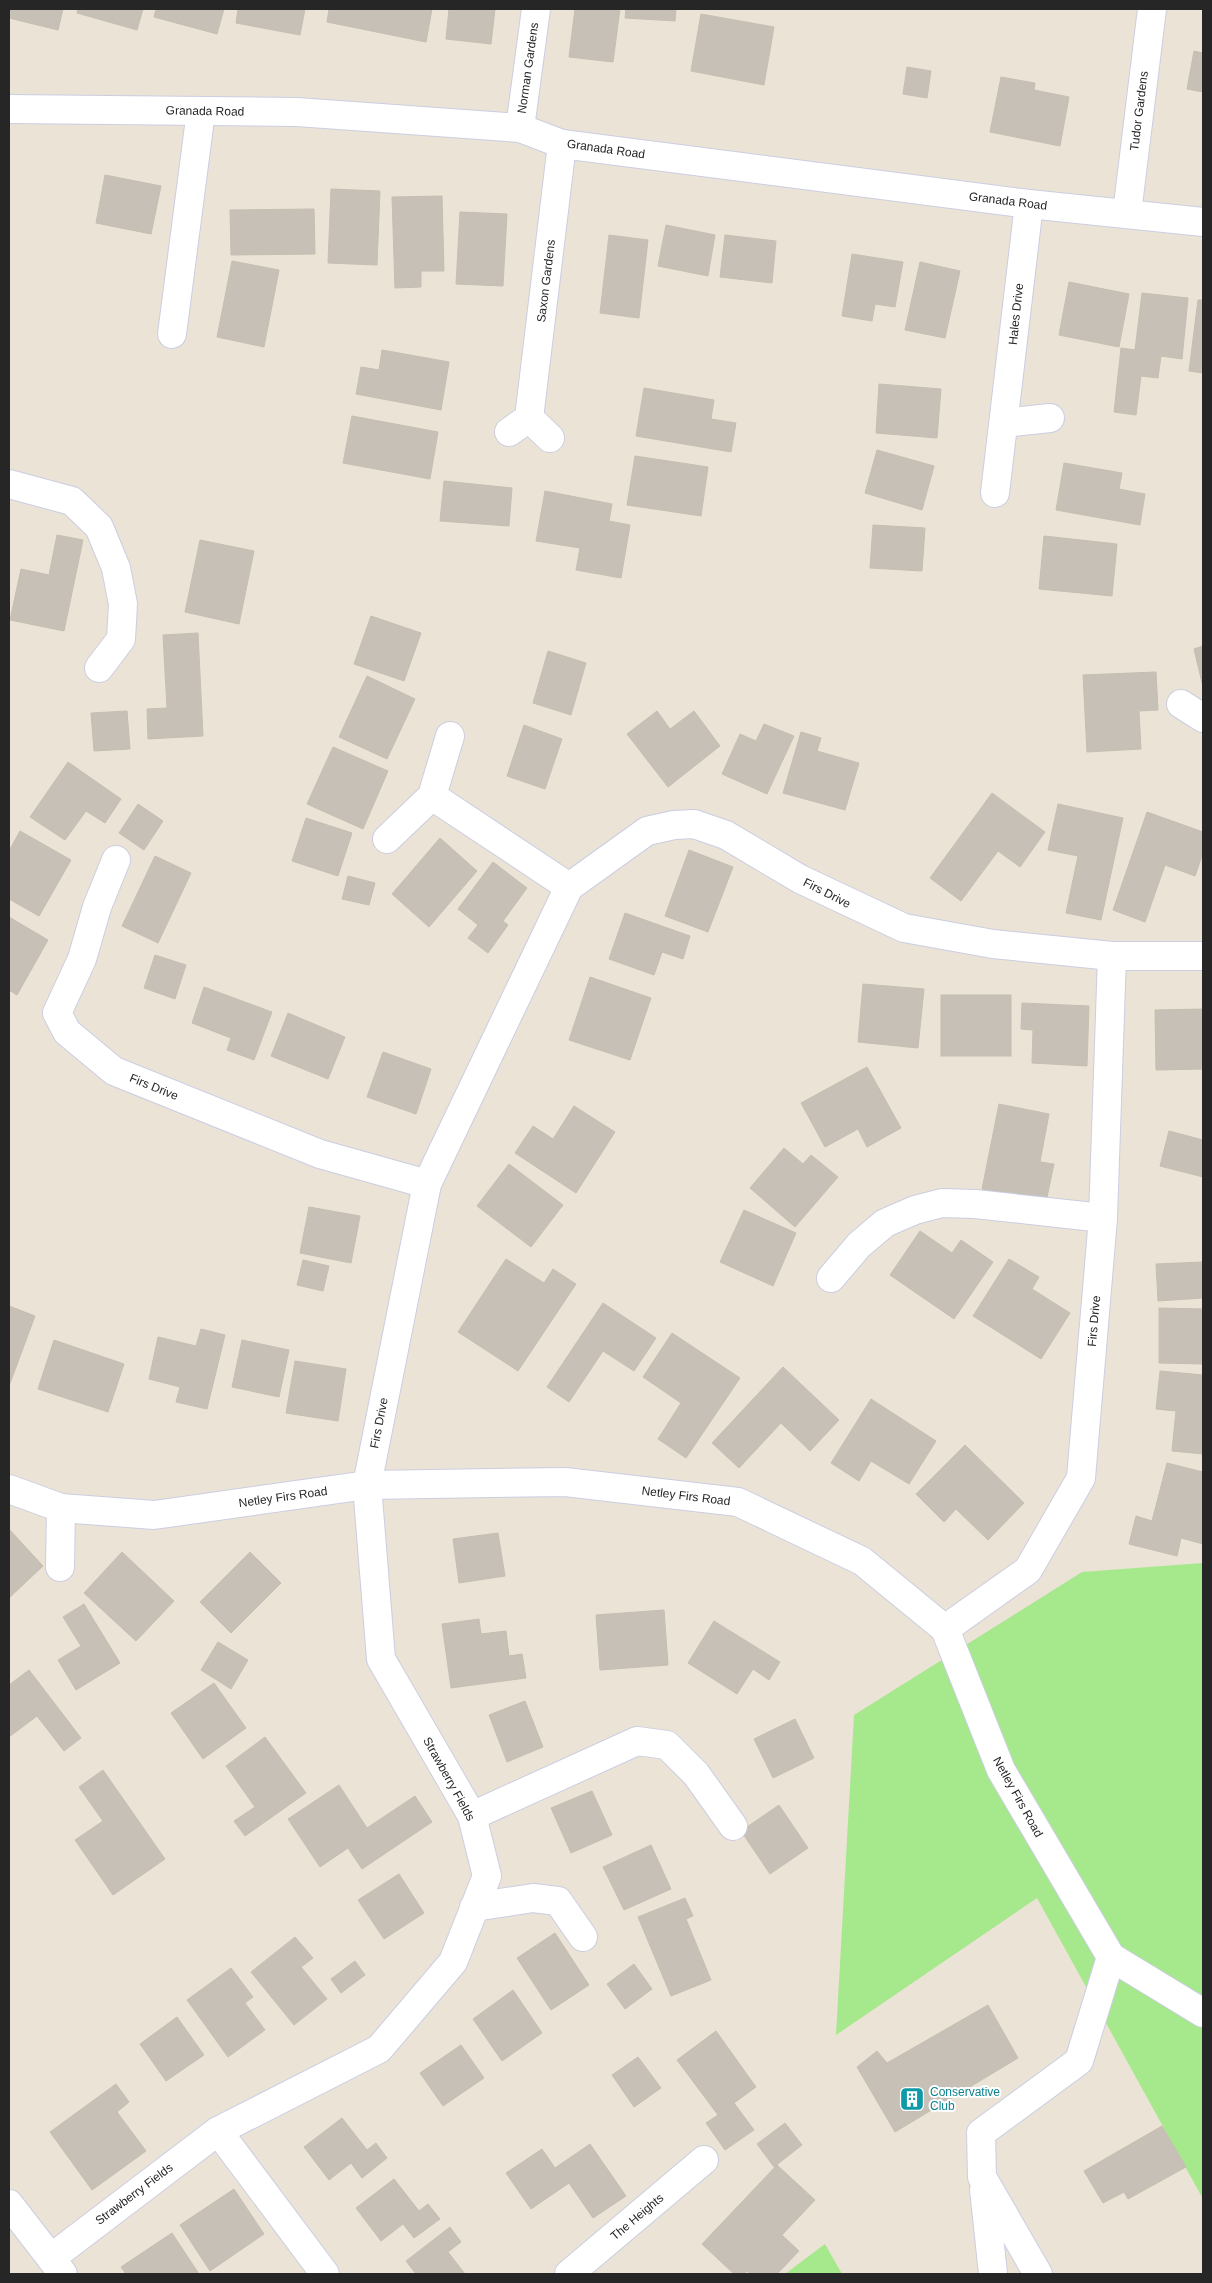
<svg xmlns="http://www.w3.org/2000/svg" width="1212" height="2283" font-family="Arial,sans-serif">
<style>
.green{fill:#a6e88c}
.building{fill:#c6c0b6;stroke:#c6bfb0}
.lines{fill:none;stroke-linecap:round;stroke-linejoin:round}
.minor-casing{stroke:#cbcee2;stroke-width:30}
.minor{stroke:#fff;stroke-width:28}
.labels{text-anchor:middle;dominant-baseline:central;stroke-width:4;stroke-linejoin:round;paint-order:stroke}
.street-label{font-size:12px;fill:#262626;stroke:#fff}
.culture-label{font-size:12px;fill:#0d838f;stroke:#fff;text-anchor:start}
</style>
<rect width="100%" height="100%" fill="#ebe3d6"/>
<g class="green">
<path d="M1203,1563V2199L1037,1898L836,2035L854,1715L1082,1572Z"/>
<path d="M825,2244L842,2274H785Z"/>
</g>
<g class="building">
<path d="M9,9H63L58,30L9,18Z"/>
<path d="M78,9H143L137,30L77,13Z"/>
<path d="M156,9H224L217,34L154,17Z"/>
<path d="M238,9H305L300,35L236,23Z"/>
<path d="M329,9H432L426,42L327,22Z"/>
<path d="M449,9H495L491,44L446,39Z"/>
<path d="M575,9H620L613,62L569,57Z"/>
<path d="M626,9H676L675,21L625,18Z"/>
<path d="M701,14L774,27L764,85L691,71Z"/>
<path d="M1194,51L1203,53V92L1187,89Z"/>
<path d="M907,67L931,71L927,98L903,94Z"/>
<path d="M1001,77L1035,83L1034,90L1069,97L1060,146L990,132Z"/>
<path d="M105,175L161,186L151,234L96,223Z"/>
<path d="M331,189L380,191L377,265L328,263Z"/>
<path d="M442,196L444,271H421V287L395,288L392,197Z"/>
<path d="M314,209L315,254L231,255L230,210Z"/>
<path d="M460,212L507,214L503,286L456,284Z"/>
<path d="M666,225L715,235L708,276L658,266Z"/>
<path d="M609,235L648,240L639,318L600,313Z"/>
<path d="M725,235L776,241L772,283L720,277Z"/>
<path d="M852,254L903,262L895,307L875,304L872,321L842,316Z"/>
<path d="M232,261L279,270L264,347L217,337Z"/>
<path d="M920,262L960,271L945,338L905,330Z"/>
<path d="M1069,282L1129,294L1119,347L1059,335Z"/>
<path d="M1142,293L1188,298L1182,359L1161,356L1158,378L1141,376L1136,415L1114,412L1121,348L1135,350Z"/>
<path d="M1198,300H1203V373L1189,371Z"/>
<path d="M382,350L449,362L441,410L356,394L361,367L379,370Z"/>
<path d="M879,384L941,389L937,438L876,433Z"/>
<path d="M644,388L714,400L711,419L736,423L731,452L636,436Z"/>
<path d="M352,416L438,432L430,479L343,463Z"/>
<path d="M877,450L934,466L922,510L865,493Z"/>
<path d="M635,456L708,467L701,516L627,505Z"/>
<path d="M1064,463L1122,473L1119,489L1145,494L1140,525L1056,510Z"/>
<path d="M444,481L512,488L509,526L440,521Z"/>
<path d="M545,491L612,504L609,521L630,525L621,578L576,570L580,548L536,541Z"/>
<path d="M873,525L925,528L922,571L870,568Z"/>
<path d="M57,535L83,540L64,631L10,620L21,569L49,575Z"/>
<path d="M1044,536L1117,544L1112,596L1039,589Z"/>
<path d="M200,540L254,551L239,624L185,612Z"/>
<path d="M371,616L421,633L404,681L354,664Z"/>
<path d="M198,633L203,736L148,739L147,709L167,708L163,635Z"/>
<path d="M1203,646V687L1194,649Z"/>
<path d="M548,651L586,663L571,715L533,703Z"/>
<path d="M1156,672L1158,710L1139,711L1141,749L1087,752L1083,675Z"/>
<path d="M367,676L415,699L387,759L339,737Z"/>
<path d="M127,711L130,749L94,751L91,713Z"/>
<path d="M657,711L670,729L694,711L720,746L668,787L627,734Z"/>
<path d="M764,724L794,736L767,794L722,774L740,734L756,741Z"/>
<path d="M524,725L562,739L545,789L507,776Z"/>
<path d="M801,732L821,738L817,751L859,763L845,810L783,793Z"/>
<path d="M333,747L388,771L363,829L307,804Z"/>
<path d="M68,762L121,799L105,823L86,811L65,840L30,817Z"/>
<path d="M992,793L1045,832L1020,867L998,851L961,901L930,878Z"/>
<path d="M138,804L163,821L144,850L119,833Z"/>
<path d="M1058,804L1123,818L1101,920L1066,913L1078,856L1048,850Z"/>
<path d="M1147,812L1203,832V853L1195,876L1165,865L1145,922L1113,910Z"/>
<path d="M306,818L352,833L338,876L292,861Z"/>
<path d="M20,831L71,860L39,916L9,899V851Z"/>
<path d="M440,838L477,871L429,927L392,894Z"/>
<path d="M689,850L733,867L708,932L665,916Z"/>
<path d="M155,856L191,873L158,943L122,926Z"/>
<path d="M493,862L527,888L503,921L508,925L488,953L468,938L478,925L458,909Z"/>
<path d="M348,876L375,883L369,905L342,899Z"/>
<path d="M625,913L690,936L683,959L662,952L654,975L609,959Z"/>
<path d="M9,917L48,940L17,995L9,990Z"/>
<path d="M155,955L186,965L175,999L144,988Z"/>
<path d="M590,977L651,998L630,1060L569,1040Z"/>
<path d="M863,984L924,989L918,1048L858,1042Z"/>
<path d="M204,987L272,1012L254,1060L227,1050L231,1038L192,1023Z"/>
<rect x="941" y="995" width="70" height="61"/>
<path d="M1022,1003L1089,1006L1087,1066L1032,1063L1033,1030L1021,1029Z"/>
<path d="M1203,1009V1069L1156,1070L1155,1010Z"/>
<path d="M288,1013L345,1037L328,1079L271,1056Z"/>
<path d="M383,1052L431,1069L416,1114L367,1097Z"/>
<path d="M867,1067L901,1128L867,1147L858,1129L825,1147L801,1103Z"/>
<path d="M999,1104L1049,1114L1040,1162L1054,1164L1046,1202L982,1189Z"/>
<path d="M574,1106L615,1132L576,1193L515,1153L533,1126L553,1139Z"/>
<path d="M1169,1131L1203,1140V1177L1160,1166Z"/>
<path d="M784,1148L803,1164L811,1155L838,1177L795,1227L750,1188Z"/>
<path d="M509,1164L563,1205L531,1247L477,1206Z"/>
<path d="M309,1207L360,1216L351,1263L300,1253Z"/>
<path d="M744,1210L796,1233L773,1286L720,1262Z"/>
<path d="M920,1231L952,1253L961,1240L993,1262L954,1319L890,1275Z"/>
<path d="M506,1259L544,1283L553,1269L576,1284L518,1371L458,1332Z"/>
<path d="M1009,1259L1039,1277L1032,1289L1070,1313L1041,1359L973,1316Z"/>
<path d="M303,1260L329,1266L323,1291L297,1285Z"/>
<path d="M1203,1262V1298L1158,1301L1156,1264Z"/>
<path d="M603,1303L656,1338L634,1371L603,1351L569,1402L547,1387Z"/>
<path d="M9,1306L35,1316L9,1386Z"/>
<path d="M1159,1308L1203,1309V1364L1159,1363Z"/>
<path d="M201,1329L225,1335L207,1409L176,1402L180,1387L149,1379L158,1337L196,1346Z"/>
<path d="M672,1333L740,1378L686,1458L658,1439L681,1403L643,1377Z"/>
<path d="M54,1340L124,1364L108,1412L38,1389Z"/>
<path d="M242,1340L289,1350L279,1397L232,1387Z"/>
<path d="M295,1361L346,1369L338,1421L286,1413Z"/>
<path d="M783,1367L839,1420L810,1451L781,1423L739,1468L712,1443Z"/>
<path d="M1160,1371L1203,1375V1454L1172,1451L1176,1411L1156,1409Z"/>
<path d="M871,1399L936,1441L909,1484L871,1461L859,1481L831,1463Z"/>
<path d="M965,1445L1024,1503L988,1540L956,1509L944,1522L916,1494Z"/>
<path d="M1167,1463L1203,1472V1544L1181,1538L1177,1556L1129,1544L1136,1516L1152,1521Z"/>
<path d="M9,1529L43,1566L9,1598Z"/>
<path d="M498,1533L505,1576L459,1583L453,1539Z"/>
<path d="M122,1552L174,1601L136,1641L84,1593Z"/>
<path d="M250,1552L281,1583L231,1633L200,1602Z"/>
<path d="M84,1604L120,1663L76,1690L58,1660L81,1646L63,1617Z"/>
<path d="M664,1610L668,1665L600,1670L596,1615Z"/>
<path d="M479,1619L481,1634L506,1631L509,1656L522,1654L526,1678L451,1688L442,1624Z"/>
<path d="M714,1621L780,1662L769,1680L753,1669L737,1694L688,1663Z"/>
<path d="M218,1642L248,1660L231,1689L201,1670Z"/>
<path d="M29,1670L81,1738L64,1751L37,1716L9,1737V1685Z"/>
<path d="M214,1683L246,1728L203,1759L171,1713Z"/>
<path d="M525,1701L543,1747L507,1762L489,1715Z"/>
<path d="M795,1719L814,1758L773,1778L754,1739Z"/>
<path d="M265,1737L306,1793L245,1836L234,1821L255,1807L226,1766Z"/>
<path d="M103,1770L165,1859L113,1895L75,1840L103,1821L79,1787Z"/>
<path d="M339,1785L367,1828L415,1796L432,1822L362,1869L348,1848L320,1867L288,1819Z"/>
<path d="M592,1791L612,1835L571,1853L551,1808Z"/>
<path d="M779,1805L808,1848L770,1874L741,1831Z"/>
<path d="M651,1845L671,1889L624,1910L603,1867Z"/>
<path d="M399,1874L424,1913L384,1939L358,1900Z"/>
<path d="M685,1898L693,1916L686,1919L711,1980L671,1996L638,1917Z"/>
<path d="M555,1933L589,1985L551,2010L517,1958Z"/>
<path d="M295,1937L313,1958L301,1967L327,1999L294,2025L251,1972Z"/>
<path d="M355,1961L365,1975L341,1993L331,1979Z"/>
<path d="M634,1964L652,1989L625,2009L607,1984Z"/>
<path d="M231,1968L253,1997L245,2003L265,2030L228,2057L187,2000Z"/>
<path d="M513,1990L542,2033L502,2061L473,2019Z"/>
<path d="M988,2005L1018,2058L895,2132L857,2067L877,2051L887,2063Z"/>
<path d="M177,2017L204,2055L166,2081L140,2044Z"/>
<path d="M716,2031L756,2087L734,2103L754,2130L725,2150L706,2123L718,2115L677,2060Z"/>
<path d="M461,2045L484,2078L443,2106L420,2073Z"/>
<path d="M638,2057L661,2088L634,2107L612,2075Z"/>
<path d="M116,2084L129,2102L117,2112L146,2151L92,2190L50,2132Z"/>
<path d="M342,2118L367,2150L376,2143L387,2158L362,2178L351,2163L329,2180L304,2147Z"/>
<path d="M785,2123L802,2145L774,2167L757,2144Z"/>
<path d="M1162,2126L1186,2167L1128,2199L1124,2192L1103,2203L1084,2171Z"/>
<path d="M590,2144L626,2196L593,2218L569,2183L531,2209L506,2173L542,2149L555,2168Z"/>
<path d="M777,2165L815,2200L782,2235L799,2251L777,2274H750L747,2271L744,2274H734L702,2244Z"/>
<path d="M394,2179L419,2211L428,2204L440,2219L414,2238L403,2224L381,2241L356,2208Z"/>
<path d="M234,2189L264,2234L210,2271L180,2225Z"/>
<path d="M450,2227L461,2242L448,2252L465,2274H416L406,2261Z"/>
<path d="M172,2233L199,2274H126L121,2267Z"/>
</g>
<g class="lines">
<defs>
<g id="minor">
<path d="M9,109L297,112L520,128L562,144L1029,204L1203,222"/>
<path d="M520,128L536,9"/>
<path d="M1127,213L1152,9"/>
<path d="M172,334L201,111"/>
<path d="M529,418L550,438"/>
<path d="M1004,423L1050,418"/>
<path d="M509,432L529,418L562,144"/>
<path d="M9,484L72,501L99,527L116,568L123,604L121,639L99,668"/>
<path d="M995,493L1029,204"/>
<path d="M1181,704L1203,718"/>
<path d="M432,796L569,887"/>
<path d="M387,839L432,796L450,736"/>
<path d="M116,860L97,907L82,959L57,1013L67,1032L114,1071L320,1154L427,1184"/>
<path d="M831,1278L859,1245L885,1223L915,1210L942,1203L975,1204L1103,1218"/>
<path d="M9,1489L61,1508L154,1515L367,1485L565,1482L738,1502L862,1561L945,1629L1001,1770L1111,1957L1203,2013"/>
<path d="M60,1567L61,1508"/>
<path d="M945,1629L1028,1570L1081,1478L1103,1218L1112,956"/>
<path d="M472,1816L637,1741L667,1745L696,1774L733,1826"/>
<path d="M474,1907L533,1898L558,1901L583,1937"/>
<path d="M218,2131L325,2274"/>
<path d="M984,2189L993,2274"/>
<path d="M9,2204L63,2274"/>
<path d="M51,2258L218,2131L379,2049L453,1962L487,1876L472,1816L381,1659L367,1485L427,1184L569,887L647,831L674,825L694,824L726,835L800,879L904,928L993,944L1112,956H1203"/>
<path d="M569,2274L704,2160"/>
<path d="M1038,2274L982,2177L981,2133L1079,2061L1111,1957"/>
</g>
</defs>
<use href="#minor" class="minor-casing"/>
<use href="#minor" class="minor"/>
</g>
<defs>
<symbol id="building-square" viewBox="-11 -11 22 22"><rect x="-9" y="-9" width="18" height="18" rx="4" fill="#0f9aa8" stroke="#fff"/><path d="M-4-6H4V6H1V3H-1V6H-4ZM-2.5-4.3h1.7v1.8h-1.7ZM.8-4.3h1.7v1.8H.8ZM-2.5-1h1.7V.8h-1.7ZM.8-1h1.7V.8H.8Z" fill="#fff"/></symbol>
</defs>
<g fill-rule="evenodd">
<use href="#building-square" x="898" y="2085" width="28" height="28"/>
</g>
<g class="labels">
<g class="street-label">
<text transform="translate(528 68) rotate(-82)">Norman Gardens</text>
<text transform="translate(205 111) rotate(1)">Granada Road</text>
<text transform="translate(1139 111) rotate(-83)">Tudor Gardens</text>
<text transform="translate(606 149) rotate(8)">Granada Road</text>
<text transform="translate(1008 201) rotate(7)">Granada Road</text>
<text transform="translate(546 281) rotate(-83)">Saxon Gardens</text>
<text transform="translate(1016 314) rotate(-84)">Hales Drive</text>
<text transform="translate(827 893) rotate(27)">Firs Drive</text>
<text transform="translate(154 1087) rotate(22)">Firs Drive</text>
<text transform="translate(1094 1321) rotate(-85)">Firs Drive</text>
<text transform="translate(379 1423) rotate(-79)">Firs Drive</text>
<text transform="translate(686 1496) rotate(7)">Netley Firs Road</text>
<text transform="translate(283 1497) rotate(-8)">Netley Firs Road</text>
<text transform="translate(449 1779) rotate(61)">Strawberry Fields</text>
<text transform="translate(1018 1797) rotate(61)">Netley Firs Road</text>
<text transform="translate(134 2194) rotate(-37)">Strawberry Fields</text>
<text transform="translate(637 2217) rotate(-40)">The Heights</text>
</g>
<g class="culture-label">
<text x="930" y="2092">Conservative<tspan x="930" dy="14">Club</tspan></text>
</g>
</g>
<rect width="1212" height="2283" fill="none" stroke="#262626" stroke-width="20"/>
</svg>
